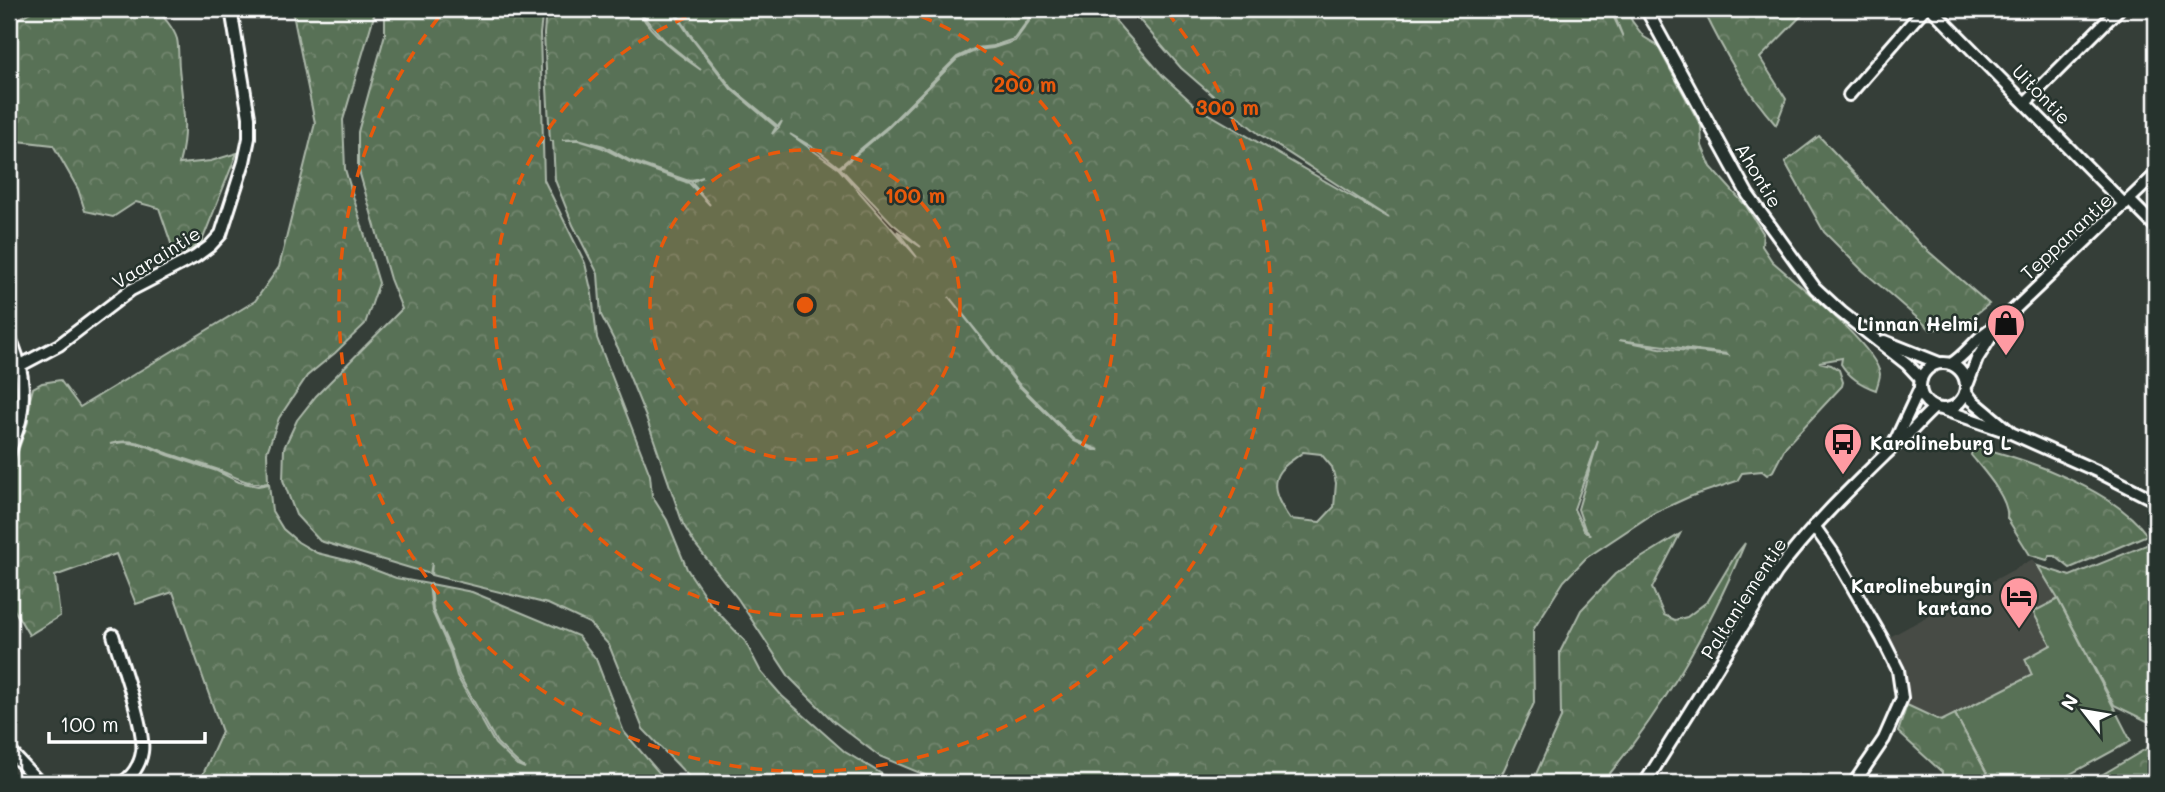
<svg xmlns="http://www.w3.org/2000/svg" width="2165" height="792" font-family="Mali,sans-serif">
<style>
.built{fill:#474b45}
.green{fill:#597156;stroke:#acb8aa;stroke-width:2}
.forest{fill:url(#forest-crowns);stroke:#acb8aa;stroke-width:2;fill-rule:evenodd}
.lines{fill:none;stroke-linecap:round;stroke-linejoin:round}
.minor-casing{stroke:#fff;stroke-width:16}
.minor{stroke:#26332d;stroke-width:10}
.ring{fill:none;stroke:#e8590c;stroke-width:3.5;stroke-dasharray:12 9}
.labels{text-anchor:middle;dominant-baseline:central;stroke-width:5;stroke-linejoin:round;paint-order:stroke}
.street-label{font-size:19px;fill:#fff;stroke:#26332d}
.poi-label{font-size:19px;font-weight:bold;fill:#fff;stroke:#26332d;text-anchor:end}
.centre{fill:#e8590c;stroke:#26332d;stroke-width:3.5}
.ring-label{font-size:21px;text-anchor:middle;font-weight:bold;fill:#e8590c;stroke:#26332d;stroke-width:5;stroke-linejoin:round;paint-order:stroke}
</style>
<defs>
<pattern id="forest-crowns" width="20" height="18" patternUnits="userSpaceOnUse" patternTransform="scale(1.75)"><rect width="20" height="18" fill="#597156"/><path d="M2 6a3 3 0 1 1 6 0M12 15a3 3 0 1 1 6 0" fill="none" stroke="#72866f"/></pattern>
</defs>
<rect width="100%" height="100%" fill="#353e38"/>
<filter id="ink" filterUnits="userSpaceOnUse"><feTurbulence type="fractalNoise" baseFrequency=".0143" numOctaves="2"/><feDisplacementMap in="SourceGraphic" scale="14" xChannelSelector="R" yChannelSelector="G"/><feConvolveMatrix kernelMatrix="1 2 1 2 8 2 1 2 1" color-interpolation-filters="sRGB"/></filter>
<g filter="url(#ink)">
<path class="built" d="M2033,559L2058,599L2033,612L2051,645L2032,675L1941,721L1907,705L1906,678L1886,639Z"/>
<path class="green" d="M2058,599L2131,741L2054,783H1992L1955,714L2032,675L2025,659L2051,645L2033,612Z"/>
<g class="forest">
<path d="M36,9H155C163,15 174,29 177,39C179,48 178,58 179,67C182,102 189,128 179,164L211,161L237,153L202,241L190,250L175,255L159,208L136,202L113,217L85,211L78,189L53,145L9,140V24Z"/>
<path d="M292,9H376L343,120L345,169L379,283L365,324L335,353L307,376L279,418L267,452L268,483C247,486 235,476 216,469C202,464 187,460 173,455C150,447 134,436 110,444L124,442L147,446L168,455L217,471L239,482L258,486L269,484L272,511L283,529L298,542L317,553L354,562L396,578L429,584L432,611L450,651L457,676L495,744L517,765L525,768L518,763L497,743L459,675L451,650L433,610L431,584L472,592L578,636L596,659L624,732L668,783H199L222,732L173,592L136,604C129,587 123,571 116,554L55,576L60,616L29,635L9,601V478L28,422L27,411L33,388L42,383L60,380L80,407L255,301L279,267L315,123Z"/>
<path d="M385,9H543L540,34L543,141L538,144L543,143L544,180L585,263L592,294L597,338L650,475L652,496L667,520L687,569L711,605L745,641L761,672L782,696L845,752L887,777L903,783H695L643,729L609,645L589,623L548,604L431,575L432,563L430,574L320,541L296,515L283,480L284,448L297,420L316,396L402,309L390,279L358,167V132L385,34Z"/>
<path d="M546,9H639C645,31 682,57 701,70L666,42L642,15L640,9H672L689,35L731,89L776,127L772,134L779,127L782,121L778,126L732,88L690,34L674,9H1036L1014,39L993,46L976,48L957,57L888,126L839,167L816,149L790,134L839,169L917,257L897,231L921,247L892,223L840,168L889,127L957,59L977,50L993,48L1015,41L1038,9H1105L1163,76L1197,107L1389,218L1259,134L1225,106L1181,68L1130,9H1610L1623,37L1612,9H1627L1632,21L1644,37L1657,45L1701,126L1702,146L1711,167L1746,206L1763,233L1762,246L1772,261C1795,282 1876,346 1880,374C1880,378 1877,386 1876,390C1861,385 1849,377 1841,364L1842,358L1819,362L1831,365L1839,370L1843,382L1842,386L1786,446L1773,471L1767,475L1762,471L1742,473L1737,481L1689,497L1654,513L1586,558L1564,581L1533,630L1534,703L1498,783H944L879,756L832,720L790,678L738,599L695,544L683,524L646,417L618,348L601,315L598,274L573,225L555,180L553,141H550L544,34ZM578,139L604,146L631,161L689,181L703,177L691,182L710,205L689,183L630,162L603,148L578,140H562ZM949,297L1018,383L1075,440L1099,450H1094L1074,441L1017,384ZM1619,340L1727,354L1728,355L1660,348ZM1598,441L1578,509L1585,529L1590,535L1584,530L1574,509ZM1303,452L1321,454L1332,467L1336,483L1334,507L1320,522L1290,519C1281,506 1268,487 1280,471C1285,464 1296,458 1303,452Z"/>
<path d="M1703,9H1808L1760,58L1786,99L1776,125C1745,90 1723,50 1703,9Z"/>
<path d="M1819,136L1920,244L1989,304L1963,324L1931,330L1861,269L1824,232L1785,162Z"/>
<path d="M1973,446C2025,458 2115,490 2147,535L2070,568L2055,556H2050L2047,560L2030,555L2007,518C2010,499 1983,470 1971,455Z"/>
<path d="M1680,534L1652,588L1664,615L1675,620L1687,617L1708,601L1735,556L1745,543C1707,633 1664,709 1602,783H1532L1561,718L1560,652L1581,610L1615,574Z"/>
<path d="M2151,543L2156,546V721H2147L2114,705L2058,599L2038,566L2070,576Z"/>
<path d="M1907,705L1941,721L1955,714L1992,783H1941L1942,772L1898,732Z"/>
<path d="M2156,743V778L2150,783H2088Z"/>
</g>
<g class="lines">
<defs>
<g id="minor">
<path d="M1646,9L1748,195L1815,288L1841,312L1907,364L1921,379"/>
<path d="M1932,9L2125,205"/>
<path d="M1849,95L1924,9"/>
<path d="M2026,102L2119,9"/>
<path d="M2130,201L2156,227"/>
<path d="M9,202V210"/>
<path d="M9,336C21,361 26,388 21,416C19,429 13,441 9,453"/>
<path d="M1884,341L1939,363"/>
<circle cx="1943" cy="386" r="23"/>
<path d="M1951,364C1969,353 1979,333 1999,324L2156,174"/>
<path d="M21,365L59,345L131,290L195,257L210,246L221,234L244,162L249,138V117L231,9"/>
<path d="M1968,383L1977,359L1999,324"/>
<path d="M1966,392L1972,400L2009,431"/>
<path d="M1944,410L2011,433L2099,472L2156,501"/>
<path d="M1892,448L1920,388"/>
<path d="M1814,526L1833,553L1882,638L1898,670L1902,698L1884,739L1854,783"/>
<path d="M113,635C120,659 146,730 142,752C140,765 132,777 121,783"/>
<path d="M9,750L36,779L45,783"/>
<path d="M1645,783L1776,573C1810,527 1851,488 1892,448C1908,437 1919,421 1934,408"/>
</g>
</defs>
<use href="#minor" class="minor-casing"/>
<use href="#minor" class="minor"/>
</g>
</g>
<circle cx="805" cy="305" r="155" fill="#e8590c" fill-opacity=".12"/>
<g class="ring">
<circle cx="805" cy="305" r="155"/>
<path d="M901 9A311 311 0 1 1 709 9"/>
<path d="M1167 12A466 466 0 1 1 443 12"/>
</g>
<defs>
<symbol id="shop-pin" viewBox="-11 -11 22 30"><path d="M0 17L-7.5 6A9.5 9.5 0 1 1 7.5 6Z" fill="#ff9aa2" stroke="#26332d"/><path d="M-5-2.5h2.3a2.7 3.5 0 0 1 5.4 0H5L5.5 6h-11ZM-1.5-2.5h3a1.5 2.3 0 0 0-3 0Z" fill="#111"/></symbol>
<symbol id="bus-pin" viewBox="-11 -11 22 30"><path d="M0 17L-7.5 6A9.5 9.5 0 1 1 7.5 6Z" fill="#ff9aa2" stroke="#26332d"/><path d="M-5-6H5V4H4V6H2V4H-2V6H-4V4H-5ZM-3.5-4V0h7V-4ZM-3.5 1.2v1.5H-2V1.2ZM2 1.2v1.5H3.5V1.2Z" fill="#111"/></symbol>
<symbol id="hotel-pin" viewBox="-11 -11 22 30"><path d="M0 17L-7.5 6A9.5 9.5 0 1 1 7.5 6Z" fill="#ff9aa2" stroke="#26332d"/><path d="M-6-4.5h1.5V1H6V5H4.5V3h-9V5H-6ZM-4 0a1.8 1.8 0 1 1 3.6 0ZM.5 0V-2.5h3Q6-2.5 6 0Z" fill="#111"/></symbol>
</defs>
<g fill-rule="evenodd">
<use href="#shop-pin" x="1984" y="301" width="44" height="60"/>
<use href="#bus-pin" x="1821" y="420" width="44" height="60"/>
<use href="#hotel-pin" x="1997" y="574" width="44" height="60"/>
</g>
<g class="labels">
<g class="street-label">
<text transform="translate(2042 94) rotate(46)">Uitontie</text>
<text transform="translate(1759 175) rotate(59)">Ahontie</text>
<text transform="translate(2066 236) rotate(-43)">Teppanantie</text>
<text transform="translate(156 257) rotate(-32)">Vaaraintie</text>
<text transform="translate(1743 598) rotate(-57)">Paltaniementie</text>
</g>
<g class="poi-label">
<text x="1979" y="323">Linnan Helmi</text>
<text x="1870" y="442" text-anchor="start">Karolineburg L</text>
<text x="1992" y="585">Karolineburgin<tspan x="1992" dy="22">kartano</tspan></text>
</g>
</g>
<circle cx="805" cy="305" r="10" class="centre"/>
<g class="ring-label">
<text x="1025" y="92">200 m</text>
<text x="1227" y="115">300 m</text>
<text x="915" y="203">100 m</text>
</g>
<rect width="2165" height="792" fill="none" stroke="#26332d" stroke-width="35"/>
<rect x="18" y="18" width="2130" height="757" fill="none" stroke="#fff" stroke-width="2.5" filter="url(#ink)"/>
<g transform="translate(2084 711) rotate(301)" stroke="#26332d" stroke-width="5" paint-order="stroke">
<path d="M0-5L12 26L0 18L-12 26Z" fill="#ffffff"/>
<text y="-10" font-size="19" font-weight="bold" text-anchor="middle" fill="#ffffff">N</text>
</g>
<path d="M49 732v10h156v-10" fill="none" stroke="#ffffff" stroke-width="3.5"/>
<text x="60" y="732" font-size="21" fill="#ffffff" stroke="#26332d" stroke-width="5" paint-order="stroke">100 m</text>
</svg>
